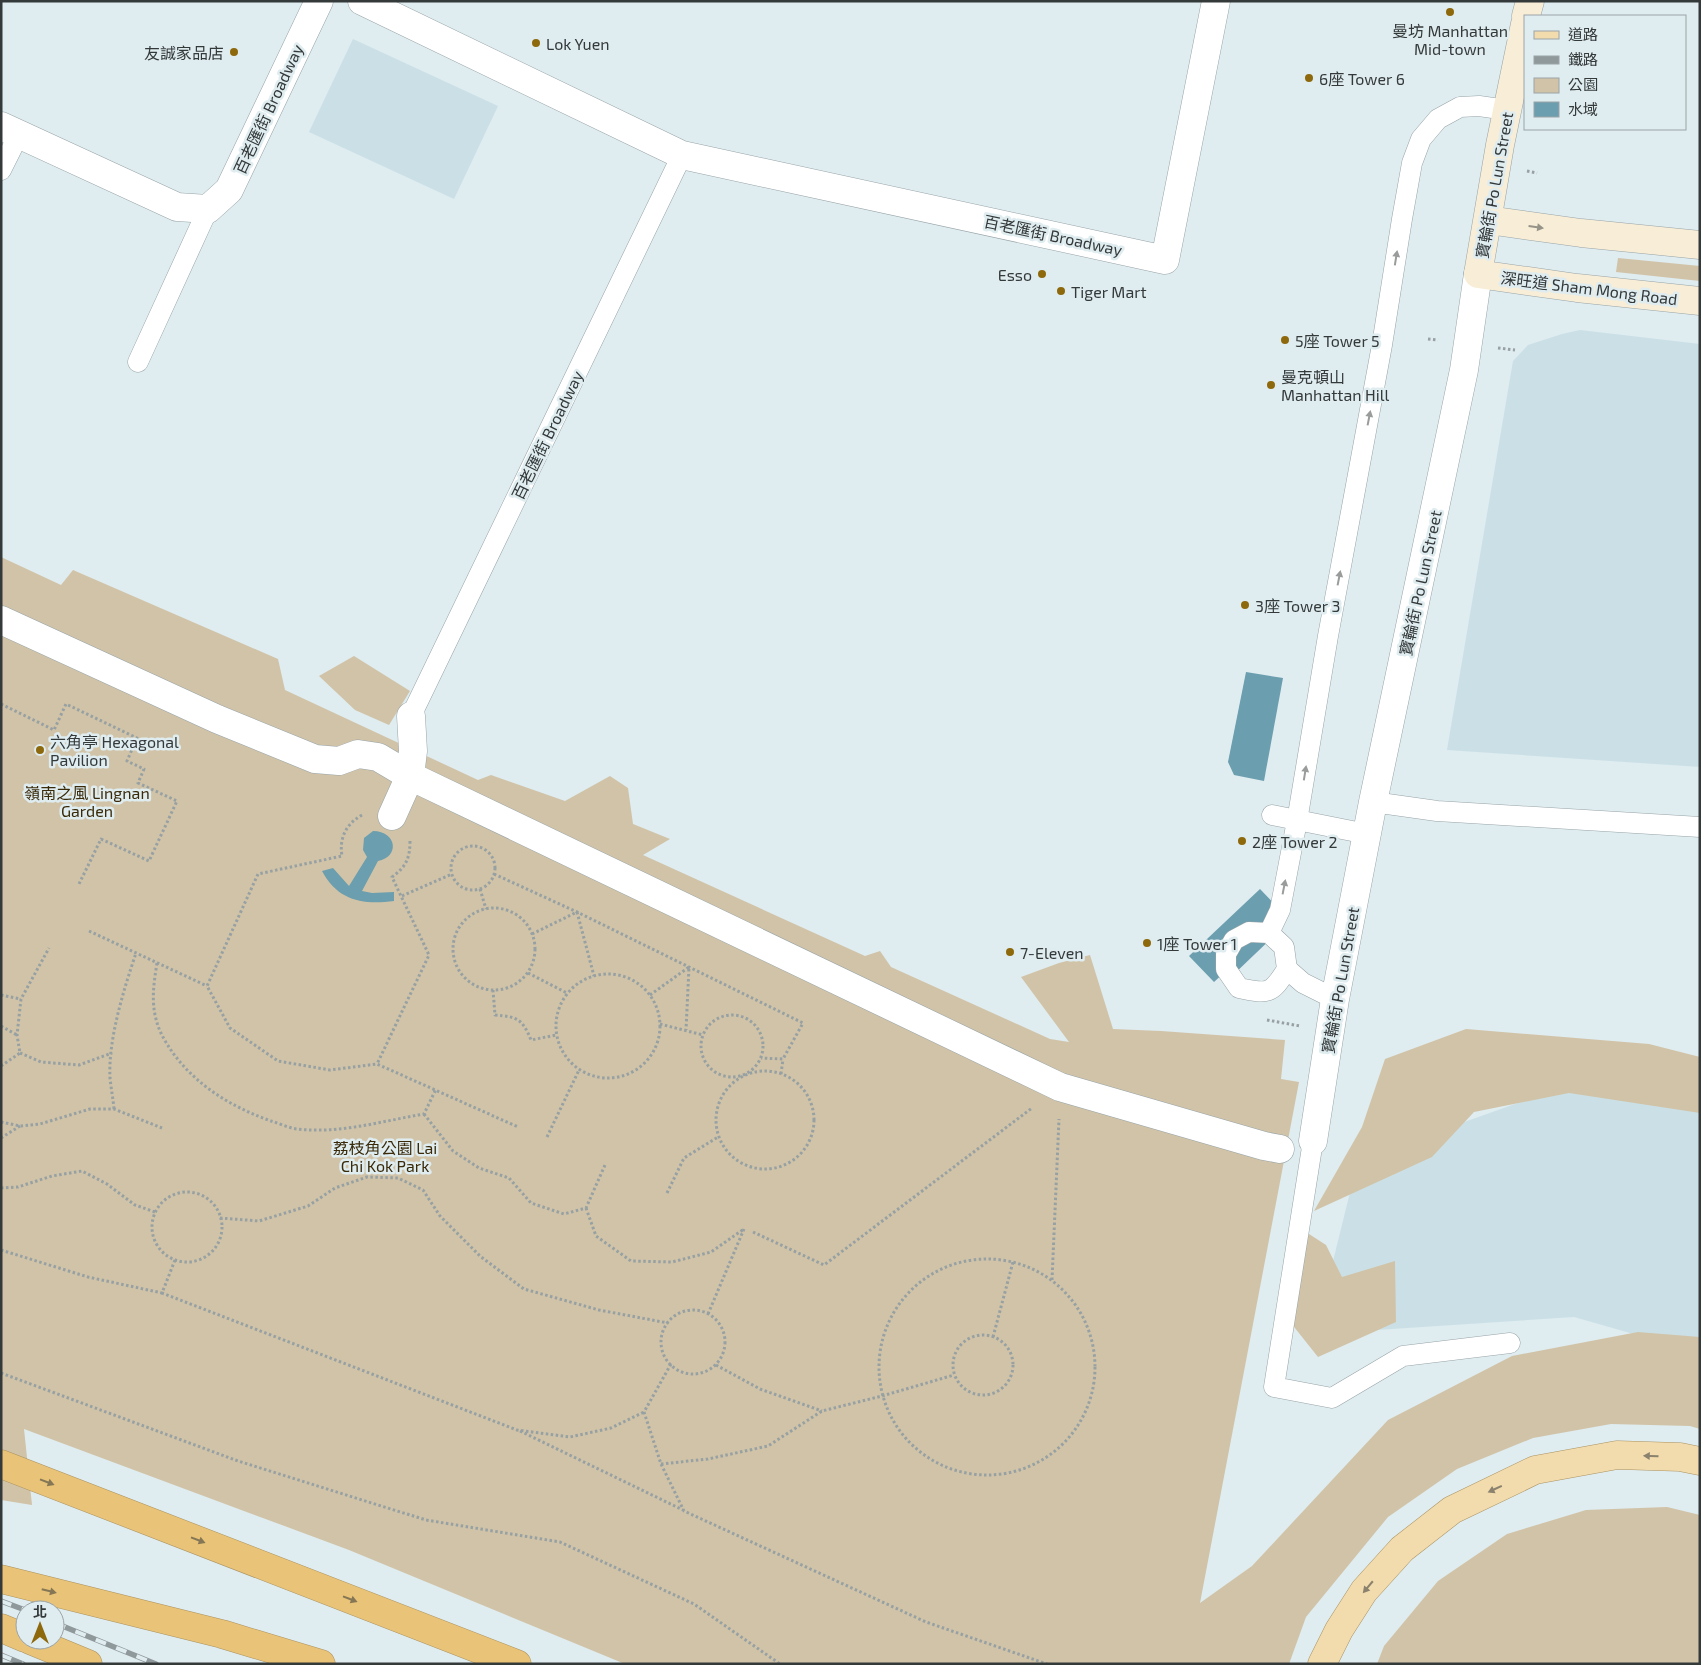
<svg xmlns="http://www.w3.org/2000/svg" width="1701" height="1665" font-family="'Exo 2','Noto Sans TC',sans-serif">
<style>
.built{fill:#cbe0e6}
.green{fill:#d1c3a7}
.water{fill:#6b9eae}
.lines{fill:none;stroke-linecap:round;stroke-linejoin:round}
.lane-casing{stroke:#98a4a8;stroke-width:21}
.street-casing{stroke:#98a4a8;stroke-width:29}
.secondary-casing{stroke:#98a4a8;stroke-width:29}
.primary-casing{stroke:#aa9362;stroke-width:29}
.highway-casing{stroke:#aa9362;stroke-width:29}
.path{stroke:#97a1a3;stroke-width:3;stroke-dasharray:2.5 2.5;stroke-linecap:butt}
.lane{stroke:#fff;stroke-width:20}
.street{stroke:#fff;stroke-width:28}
.secondary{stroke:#f8edd6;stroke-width:28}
.primary{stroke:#f2dbad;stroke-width:28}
.highway{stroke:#e9c377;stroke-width:28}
.rail-casing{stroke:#8f989b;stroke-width:5.5}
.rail{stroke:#dfecf0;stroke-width:4;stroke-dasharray:11;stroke-linecap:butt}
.oneway{fill:#969388}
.oneway2{fill:#9a9c9c}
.oneway3{fill:#8a826e}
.oneway4{fill:#857755}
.poi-dot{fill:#8e690c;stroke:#dfecf0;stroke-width:2}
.labels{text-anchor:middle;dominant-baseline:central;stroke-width:5;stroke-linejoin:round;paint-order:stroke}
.poi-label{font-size:16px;fill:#34393a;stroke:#dfecf0;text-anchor:start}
.street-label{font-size:16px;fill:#34393a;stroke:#dfecf0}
.park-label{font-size:16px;fill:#3a2a08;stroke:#dfecf0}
</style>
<rect width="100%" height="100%" fill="#dfecf0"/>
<g class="built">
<path d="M353,39L498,106L454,199L309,132Z"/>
<path d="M1580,330L1700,344V767L1447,750L1513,361L1528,345L1562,334Z"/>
<path d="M1565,1086L1700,1099V1353L1574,1317L1315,1334L1358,1160Z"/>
</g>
<g class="green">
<path d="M1618,258L1700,266V281L1616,272Z"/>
<path d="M1,557L61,585L73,570L278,659L285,690L478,780L491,775L565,801L610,776L628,788L633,824L670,839L643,855L865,956L880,951L891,967L1050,1039L1069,1042L1021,977L1059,963L1090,955L1113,1029L1161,1031L1285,1040L1281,1079L1299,1082L1200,1603L1252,1566L1388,1420L1512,1356L1638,1332L1700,1337V1429L1690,1426L1611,1424L1533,1438L1457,1469L1388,1517L1306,1617L1289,1664H625L349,1550L24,1429L32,1505L1,1500Z"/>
<path d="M354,656L410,691L389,725L355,710L319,676Z"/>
<path d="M1466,1029L1649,1044L1700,1057V1113L1569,1093L1474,1112L1432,1157L1314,1211L1362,1127L1385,1059Z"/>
<path d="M1309,1234L1326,1245L1342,1277L1395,1261L1396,1322L1318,1357L1279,1308Z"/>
<path d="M1667,1507L1700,1515V1664H1377L1384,1646L1438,1581L1507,1534L1586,1510Z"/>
</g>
<g class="water">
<path d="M1246,672L1283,678L1264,781L1234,775L1228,762Z"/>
<path d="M373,831C397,831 400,857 378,861L362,891L372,893L394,892V901C363,905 338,901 322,871L333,868L349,886L367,857L363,850L364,838Z"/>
<path d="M1260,889L1284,914L1278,932L1232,976L1226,971L1214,982L1189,956Z"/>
</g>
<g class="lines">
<defs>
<g id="lane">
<path d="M1,170L19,134"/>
<path d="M138,362L208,209"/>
<path d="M411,716L682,155"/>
<path d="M1373,802L1437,811L1700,827"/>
<path d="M1272,815L1367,834"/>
<path d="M1249,932L1269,933L1284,947L1287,969C1271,995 1268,994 1239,988L1226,969V954L1234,940Z"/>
<path d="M1269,933L1280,910L1297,821L1328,636L1382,345L1402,219L1412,163L1421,139L1438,119L1460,107L1479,106L1507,110"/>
<path d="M1287,969L1303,983L1335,999"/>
<path d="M1313,1141L1274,1387L1332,1398L1403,1356L1510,1343"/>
</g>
<g id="street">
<path d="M362,1L682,155L1165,260L1216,1"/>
<path d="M1,126L177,207L208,209L229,190L319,1"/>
<path d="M1,620L217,719L315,759L339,761L358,754L378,757L410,776L1060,1087L1264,1146L1280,1149"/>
<path d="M392,816L410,776L413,751L411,716"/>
<path d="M1313,1141L1335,999L1373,802L1464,370L1478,274"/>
</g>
<g id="secondary">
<path d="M1526,16L1530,1"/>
<path d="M1525,24L1500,145L1478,274L1577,288L1700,301"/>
<path d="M1488,220L1581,233L1700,245"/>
</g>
<path id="primary" d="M1322,1664L1339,1630L1364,1591L1402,1549L1452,1510L1535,1470L1617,1455L1680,1457L1700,1461"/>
<g id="highway">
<path d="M1,1464L517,1664"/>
<path d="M1,1579L222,1634L321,1664"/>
<path d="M1,1628L25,1638"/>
<path d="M30,1640L88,1664"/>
</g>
</defs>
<use href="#lane" class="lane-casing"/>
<use href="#street" class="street-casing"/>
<use href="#secondary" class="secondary-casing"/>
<use href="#primary" class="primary-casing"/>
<use href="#highway" class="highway-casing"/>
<g class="path">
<path d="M1527,171L1537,173"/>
<path d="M1428,339L1438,340"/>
<path d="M1498,348L1515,350"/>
<path d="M1,704L54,730L66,704L137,738L127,761L144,769L138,783L177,801L149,861L101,839L79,884"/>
<path d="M362,815C346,824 339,838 342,856L258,874L207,986L230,1028L278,1061L330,1070L377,1064"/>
<path d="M410,841C410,858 406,867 392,877L429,955L377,1064L518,1127"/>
<circle cx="473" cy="868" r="22"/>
<path d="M494,874L577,912L803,1023L783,1059L761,1058"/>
<path d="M480,889L486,909"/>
<path d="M402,896L452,874"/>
<circle cx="494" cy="949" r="41"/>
<path d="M89,931L207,986"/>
<path d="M532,934L577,912L594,976"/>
<path d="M157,963C154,982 151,1000 156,1019C159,1032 166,1043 173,1053C198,1087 232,1107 271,1121C279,1123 288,1128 297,1129C340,1134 382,1121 424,1114L436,1089"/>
<path d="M528,973L567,993"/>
<circle cx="608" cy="1026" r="52"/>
<path d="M493,990L495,1015C517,1017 522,1018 531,1040L556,1035"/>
<path d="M1,995L21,999"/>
<path d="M650,995L689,967L686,1030"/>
<circle cx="732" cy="1046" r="31"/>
<path d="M1267,1020L1300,1026"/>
<path d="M660,1024L703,1035"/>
<path d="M1,1026L17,1035"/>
<path d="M20,1053L41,1062L79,1065L112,1053"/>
<path d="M1,1066L20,1053L17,1035L21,999L49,948"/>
<circle cx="765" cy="1120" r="49"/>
<path d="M781,1074L783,1059"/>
<path d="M114,1109C113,1098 111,1088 110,1078C108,1039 124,989 136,953"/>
<path d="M424,1114L453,1151L479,1168L509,1178L531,1203L564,1214L586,1208L605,1165"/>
<path d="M1,1122L20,1126L40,1124L90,1109H114L162,1128"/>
<path d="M547,1137L579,1070"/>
<path d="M1,1138L20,1126"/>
<path d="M1,1188L18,1187L52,1176L82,1171L107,1184L135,1205L155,1212"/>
<circle cx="187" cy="1227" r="35"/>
<path d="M667,1193L684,1158L718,1137"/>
<path d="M586,1208L596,1236L631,1261L672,1262L711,1252L744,1229"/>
<path d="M220,1218L259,1221L308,1206L335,1188L367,1177L398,1178L423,1190L440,1216L480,1256L524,1289L599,1310L668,1323"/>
<path d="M753,1232L824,1265L1032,1108"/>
<path d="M1,1250L88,1277L162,1293"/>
<circle cx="987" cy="1367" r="108"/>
<path d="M175,1260L162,1293L517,1430L570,1437L611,1428L644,1412"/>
<path d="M1052,1280L1059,1119"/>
<circle cx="693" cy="1342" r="32"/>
<path d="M708,1314L744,1229"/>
<circle cx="983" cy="1365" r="30"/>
<path d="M993,1337L1013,1262"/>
<path d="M671,1364L644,1412L661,1464L684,1511L926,1622L1047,1664"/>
<path d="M716,1365L760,1389L822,1411"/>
<path d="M1,1373L238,1461L426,1520L560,1542L694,1604L780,1664"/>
<path d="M520,1431L683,1510"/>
<path d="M661,1464L708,1459L768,1446L822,1411L882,1396L954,1375"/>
</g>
<use href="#lane" class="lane"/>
<use href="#street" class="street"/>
<use href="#secondary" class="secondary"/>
<use href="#primary" class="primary"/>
<use href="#highway" class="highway"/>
<defs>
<g id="rail">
<path d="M1,1601L25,1610"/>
<path d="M55,1623L156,1664"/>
<path d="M1,1655L23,1664"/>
</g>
</defs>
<use href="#rail" class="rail-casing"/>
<use href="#rail" class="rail"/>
</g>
<defs><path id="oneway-solid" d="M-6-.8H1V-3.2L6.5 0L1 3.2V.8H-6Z" transform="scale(1.25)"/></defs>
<use class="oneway" href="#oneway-solid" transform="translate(1536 227) rotate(8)"/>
<g class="oneway2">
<use href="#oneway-solid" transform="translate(1396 258) rotate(-81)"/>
<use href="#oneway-solid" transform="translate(1369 418) rotate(-79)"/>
<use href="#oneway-solid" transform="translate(1339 578) rotate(-79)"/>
<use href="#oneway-solid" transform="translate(1305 773) rotate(-81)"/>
<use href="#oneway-solid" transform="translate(1284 887) rotate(-79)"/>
</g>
<g class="oneway3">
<use href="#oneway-solid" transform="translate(1651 1456) rotate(-178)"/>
<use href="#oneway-solid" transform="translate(1495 1489) rotate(155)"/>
<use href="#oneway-solid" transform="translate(1368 1587) rotate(130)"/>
</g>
<g class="oneway4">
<use href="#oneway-solid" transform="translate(47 1482) rotate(21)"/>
<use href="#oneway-solid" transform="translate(198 1540) rotate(21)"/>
<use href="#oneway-solid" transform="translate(49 1591) rotate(14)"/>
<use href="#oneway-solid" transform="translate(350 1599) rotate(21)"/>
</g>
<g class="poi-dot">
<circle cx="1450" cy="12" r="5"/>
<circle cx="536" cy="43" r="5"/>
<circle cx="234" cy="52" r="5"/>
<circle cx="1309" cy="78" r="5"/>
<circle cx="1042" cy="274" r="5"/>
<circle cx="1061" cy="291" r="5"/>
<circle cx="1285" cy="340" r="5"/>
<circle cx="1271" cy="385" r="5"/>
<circle cx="1245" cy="605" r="5"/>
<circle cx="40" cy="750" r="5"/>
<circle cx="1242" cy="841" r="5"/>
<circle cx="1147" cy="943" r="5"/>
<circle cx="1010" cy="952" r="5"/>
</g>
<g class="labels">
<g class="poi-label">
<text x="1450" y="30" text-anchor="middle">曼坊 Manhattan<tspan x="1450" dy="18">Mid-town</tspan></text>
<text x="546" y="43">Lok Yuen</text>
<text x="224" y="52" text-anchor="end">友誠家品店</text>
<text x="1319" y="78">6座 Tower 6</text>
<text x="1032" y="274" text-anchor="end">Esso</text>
<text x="1071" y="291">Tiger Mart</text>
<text x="1295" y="340">5座 Tower 5</text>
<text x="1281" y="376">曼克頓山<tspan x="1281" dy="18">Manhattan Hill</tspan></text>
<text x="1255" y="605">3座 Tower 3</text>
<text x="50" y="741">六角亭 Hexagonal<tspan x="50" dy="18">Pavilion</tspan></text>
<text x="1252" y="841">2座 Tower 2</text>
<text x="1157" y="943">1座 Tower 1</text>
<text x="1020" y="952">7-Eleven</text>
</g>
<g class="street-label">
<text transform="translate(268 109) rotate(-65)">百老匯街 Broadway</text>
<text transform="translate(1494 185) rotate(-80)">寶輪街 Po Lun Street</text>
<text transform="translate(1053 235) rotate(12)">百老匯街 Broadway</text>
<text transform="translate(1589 288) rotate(7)">深旺道 Sham Mong Road</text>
<text transform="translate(547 435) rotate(-64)">百老匯街 Broadway</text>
<text transform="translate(1420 583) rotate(-78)">寶輪街 Po Lun Street</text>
<text transform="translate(1340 980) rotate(-80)">寶輪街 Po Lun Street</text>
</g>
<g class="park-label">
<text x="87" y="792">嶺南之風 Lingnan<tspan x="87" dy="18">Garden</tspan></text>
<text x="385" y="1147">荔枝角公園 Lai<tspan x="385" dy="18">Chi Kok Park</tspan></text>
</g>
</g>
<rect width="1701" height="1665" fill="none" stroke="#34393a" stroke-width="5"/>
<rect x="1524" y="15" width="162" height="115" fill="#dfecf0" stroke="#9ba4a7"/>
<rect x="1534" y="31" width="25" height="8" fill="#f2dbad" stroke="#9ba4a7"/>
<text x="1568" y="40" font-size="15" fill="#34393a">道路</text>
<rect x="1534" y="56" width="25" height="8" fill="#8f989b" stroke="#9ba4a7"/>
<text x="1568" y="65" font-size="15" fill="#34393a">鐵路</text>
<rect x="1534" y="78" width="25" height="15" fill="#d1c3a7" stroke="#9ba4a7"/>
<text x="1568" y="90" font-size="15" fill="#34393a">公園</text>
<rect x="1534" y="102" width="25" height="15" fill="#6b9eae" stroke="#9ba4a7"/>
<text x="1568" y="115" font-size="15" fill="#34393a">水域</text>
<g transform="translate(40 1625)"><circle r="24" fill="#dfecf0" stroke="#9ba4a7"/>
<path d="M0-4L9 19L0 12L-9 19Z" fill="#8e690c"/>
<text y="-8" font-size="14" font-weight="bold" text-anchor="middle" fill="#34393a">北</text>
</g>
</svg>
